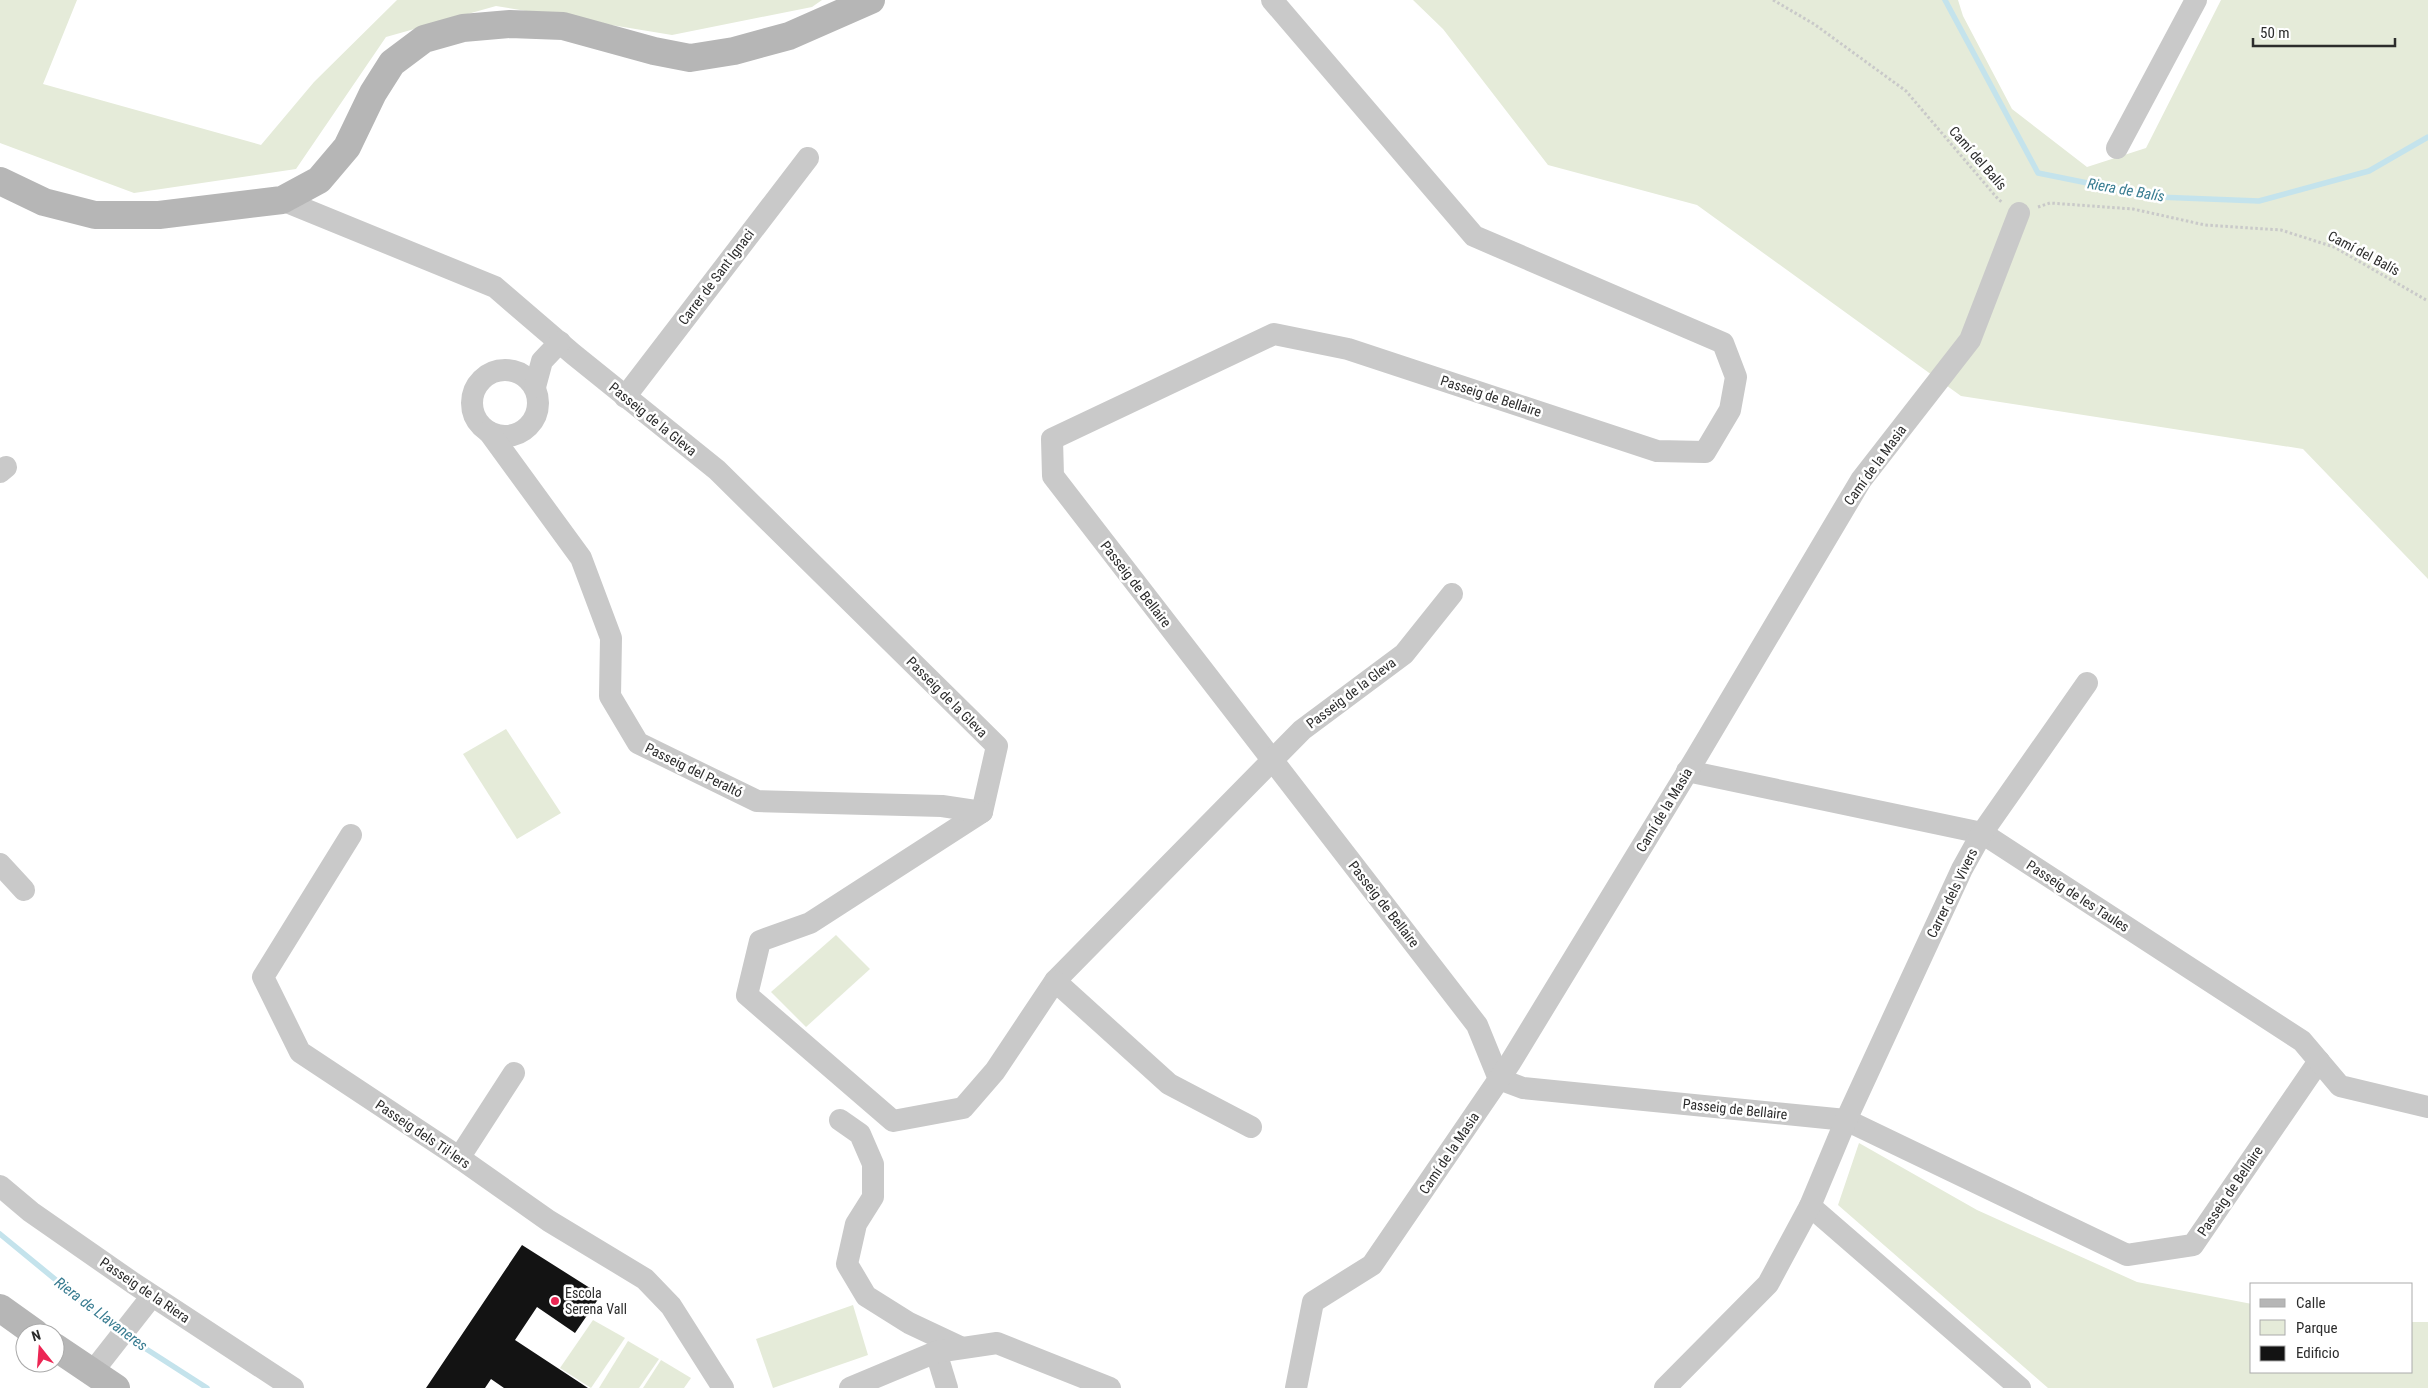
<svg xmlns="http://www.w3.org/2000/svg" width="2428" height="1388" font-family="'Roboto Condensed',sans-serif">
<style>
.green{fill:#e5ebd9}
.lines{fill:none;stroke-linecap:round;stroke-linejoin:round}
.stream{stroke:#c4e3ec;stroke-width:5.5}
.building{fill:#131313}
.path{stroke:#c9c9c9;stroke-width:3;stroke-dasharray:2.5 2.5;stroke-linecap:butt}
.street{stroke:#c9c9c9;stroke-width:22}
.secondary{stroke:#b6b6b6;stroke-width:28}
.poi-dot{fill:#ec2654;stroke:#fff;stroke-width:2}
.labels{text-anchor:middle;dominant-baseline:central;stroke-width:5;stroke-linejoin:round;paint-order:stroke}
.street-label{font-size:14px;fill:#2c2c2c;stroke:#fff}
.poi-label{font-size:14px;fill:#2c2c2c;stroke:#fff;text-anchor:start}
.water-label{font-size:15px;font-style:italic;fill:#387c91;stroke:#fff}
</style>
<rect width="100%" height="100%" fill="#fff"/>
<g class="green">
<path d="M0,0H77L43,84L261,145L314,82L397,0H822L812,7L672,35L496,6L386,37L296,169L134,193L0,143Z"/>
<path d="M1413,0H1958L1963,16L2012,109L2087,167L2146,148L2221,0H2428V579L2303,449L1961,396L1697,205L1548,165L1443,29Z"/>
<path d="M506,729L561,813L517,839L463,754Z"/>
<path d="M836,935L870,969L806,1027L771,992Z"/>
<path d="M1859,1143L1977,1210L2137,1282L2252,1304V1372H2412V1322H2428V1388H2048L1838,1205Z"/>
<path d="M853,1305L868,1355L773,1388L756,1339Z"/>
<path d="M593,1320L625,1338L591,1388L560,1368Z"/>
<path d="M628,1341L659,1359L639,1388H599Z"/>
<path d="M661,1360L691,1378L684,1388H643Z"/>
</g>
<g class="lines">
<g class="stream">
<path d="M1945,0L2038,173L2157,197L2259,201L2369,171L2428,137"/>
<path d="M0,1234L118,1331"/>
<path d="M126,1336L207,1388"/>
</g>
</g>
<path class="building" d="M522,1245L601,1295L575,1333L537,1307L515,1340L588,1388H504L491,1379L485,1388H426Z"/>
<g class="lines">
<g class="path">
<path d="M1773,0L1814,24L1906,91L1998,199L2003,203"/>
<path d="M2038,207L2050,203L2133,209L2205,225L2281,230L2334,247L2428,301"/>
</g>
<g class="street">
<path d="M1272,0L1474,236L1723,343L1736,377L1730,410L1705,452L1657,451L1348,349L1274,334L1052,439L1053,476L1477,1025L1499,1079L1523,1088L1846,1120L2127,1255L2193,1245L2319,1061"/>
<path d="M2117,148L2196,0"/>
<path d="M282,200L495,287L573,354L717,470L997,746L982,812L810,923L760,941L747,995L893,1121L963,1108L995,1071L1055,981L1302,730L1404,654L1452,594"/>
<circle cx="505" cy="403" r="33"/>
<path d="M535,387L542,361L560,342"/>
<path d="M625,397L808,158"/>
<path d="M489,432L581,558L611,638L610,696L638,743L757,801L942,806L982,812"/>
<path d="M0,472L6,467"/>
<path d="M1687,771L1982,833L2302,1041L2340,1086L2428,1107"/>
<path d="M351,835L263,977L300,1052L451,1152L549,1221L645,1279L671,1306L723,1388"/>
<path d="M0,864L24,890"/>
<path d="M1055,981L1169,1084L1251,1127"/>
<path d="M840,1120L860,1134L873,1164V1197L856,1224L847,1264L866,1296L909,1323L960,1347"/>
<path d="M459,1158L514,1073"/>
<path d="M0,1186L31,1212L133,1283L293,1388"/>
<path d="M1810,1206L2020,1388"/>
<path d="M936,1352L947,1388"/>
<path d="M95,1374L101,1361L152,1296"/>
<path d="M850,1388L936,1352L997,1343L1110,1388"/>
<path d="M1296,1388L1313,1302L1372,1265L1510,1063L1697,756L1861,480L1970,340L2019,213"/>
<path d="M1665,1388L1768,1284L1810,1206L1846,1120L1962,869L1982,833L2087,683"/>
</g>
<g class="secondary">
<path d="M0,181L44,202L95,215H159L282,200L319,180L347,147L373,93L392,63L424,39L463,28L510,24L563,26L654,51L690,58L734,51L789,36L871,0"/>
<path d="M0,1308L35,1333"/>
<path d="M55,1347L116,1388"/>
</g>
</g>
<circle class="poi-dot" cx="555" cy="1301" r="5"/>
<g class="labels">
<g class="street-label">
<text transform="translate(1978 158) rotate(49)">Camí del Balís</text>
<text transform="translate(2364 253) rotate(28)">Camí del Balís</text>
<text transform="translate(716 277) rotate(-53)">Carrer de Sant Ignaci</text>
<text transform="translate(1491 396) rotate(18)">Passeig de Bellaire</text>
<text transform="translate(653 419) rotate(39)">Passeig de la Gleva</text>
<text transform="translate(1875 465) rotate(-54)">Camí de la Masia</text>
<text transform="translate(1136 584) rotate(52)">Passeig de Bellaire</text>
<text transform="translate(1351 693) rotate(-37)">Passeig de la Gleva</text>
<text transform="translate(947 697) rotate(45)">Passeig de la Gleva</text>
<text transform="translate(694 770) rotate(26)">Passeig del Peraltó</text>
<text transform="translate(1664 810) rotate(-59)">Camí de la Masia</text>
<text transform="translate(1952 893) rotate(-64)">Carrer dels Vivers</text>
<text transform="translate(2078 896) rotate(33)">Passeig de les Taules</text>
<text transform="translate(1384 904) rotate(52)">Passeig de Bellaire</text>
<text transform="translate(1735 1109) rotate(6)">Passeig de Bellaire</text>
<text transform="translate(423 1134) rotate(34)">Passeig dels Til·lers</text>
<text transform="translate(1449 1153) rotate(-56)">Camí de la Masia</text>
<text transform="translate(2230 1191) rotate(-56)">Passeig de Bellaire</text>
<text transform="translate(145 1290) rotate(34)">Passeig de la Riera</text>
</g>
<g class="poi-label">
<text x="565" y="1293">Escola<tspan x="565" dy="16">Serena Vall</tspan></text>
</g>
<g class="water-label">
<text transform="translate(2126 190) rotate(10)">Riera de Balís</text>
<text transform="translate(101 1314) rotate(37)">Riera de Llavaneres</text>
</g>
</g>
<rect x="2250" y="1283" width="162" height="90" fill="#ffffff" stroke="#ababab"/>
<rect x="2260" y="1299" width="25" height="8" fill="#b6b6b6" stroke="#ababab"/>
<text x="2296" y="1308" font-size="15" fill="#2c2c2c">Calle</text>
<rect x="2260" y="1320" width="25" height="15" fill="#e5ebd9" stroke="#ababab"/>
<text x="2296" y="1333" font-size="15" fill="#2c2c2c">Parque</text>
<rect x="2260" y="1346" width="25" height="15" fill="#131313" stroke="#ababab"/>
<text x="2296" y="1358" font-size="15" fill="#2c2c2c">Edificio</text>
<g transform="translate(40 1348) rotate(343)"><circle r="24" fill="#ffffff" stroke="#ababab"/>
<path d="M0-4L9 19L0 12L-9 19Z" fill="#ec2654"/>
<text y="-8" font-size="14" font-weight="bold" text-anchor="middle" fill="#2c2c2c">N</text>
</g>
<path d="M2253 38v8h142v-8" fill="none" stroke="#2c2c2c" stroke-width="2.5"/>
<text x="2260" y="38" font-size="15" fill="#2c2c2c" stroke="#ffffff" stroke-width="4" paint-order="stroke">50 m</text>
</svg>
